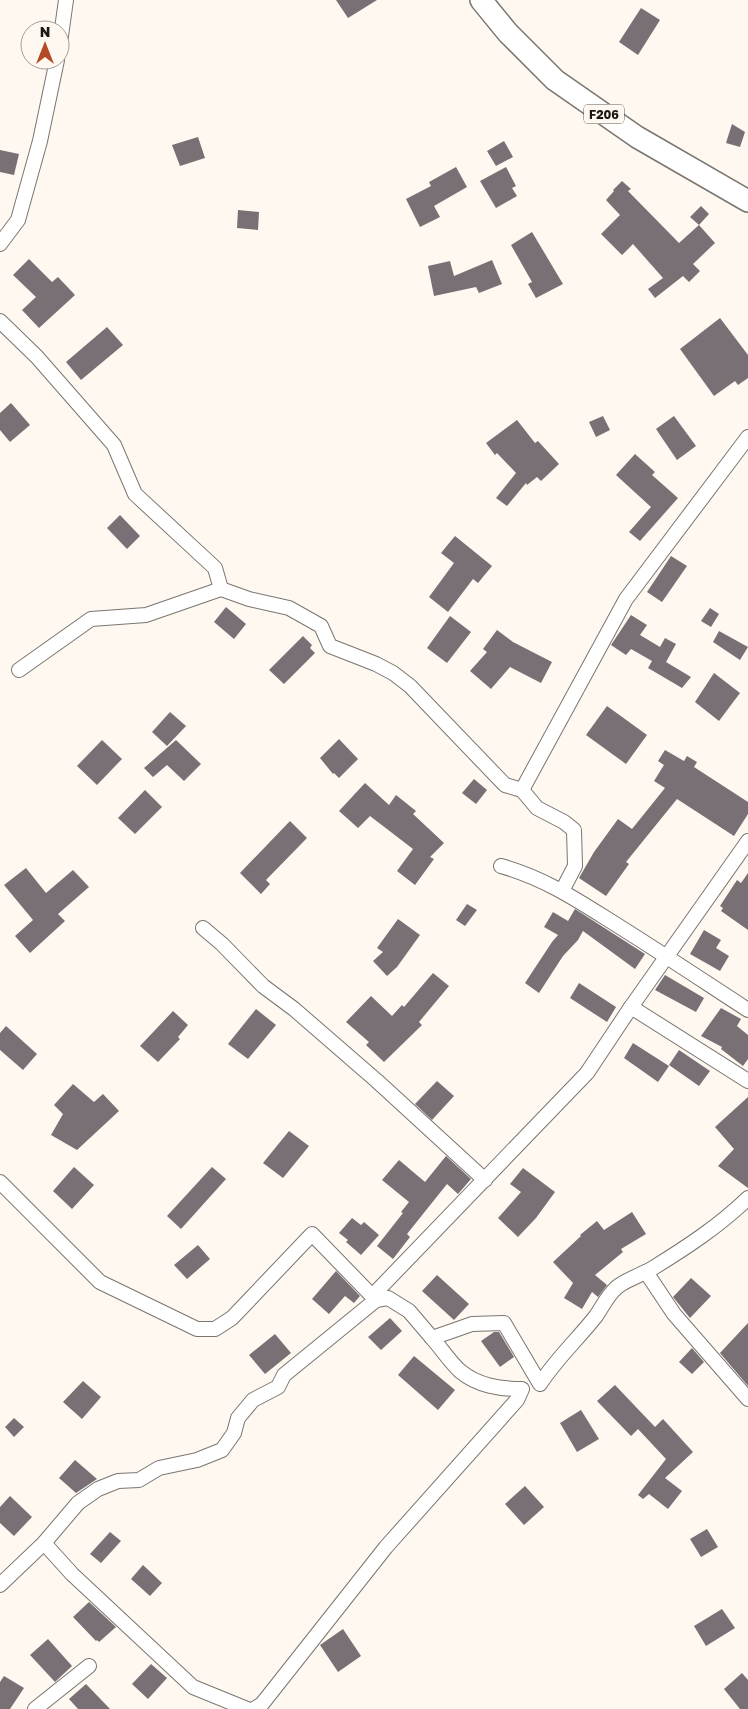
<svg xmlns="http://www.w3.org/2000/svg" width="748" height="1709" font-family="'Golos Text',sans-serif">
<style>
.building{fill:#787074}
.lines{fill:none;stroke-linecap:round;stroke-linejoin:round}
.street-casing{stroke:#7a756f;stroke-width:16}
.primary-casing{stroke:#7a756f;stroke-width:24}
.street{stroke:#fff;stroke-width:14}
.primary{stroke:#fff;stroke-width:21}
.labels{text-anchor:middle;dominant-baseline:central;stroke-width:4;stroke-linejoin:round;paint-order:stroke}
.shield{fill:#fef8f1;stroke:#5e5b57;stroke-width:1}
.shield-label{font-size:12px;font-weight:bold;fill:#1a1815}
</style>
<rect width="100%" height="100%" fill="#fef8f1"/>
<g class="building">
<path d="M336,0H377L348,18Z"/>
<path d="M641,8L660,20L638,55L619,42Z"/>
<path d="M732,124L745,132L740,147L726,143Z"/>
<path d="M198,137L205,158L180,166L172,145Z"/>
<path d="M504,141L513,157L496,166L487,151Z"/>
<path d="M0,150L19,154L14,175L0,172Z"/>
<path d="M456,167L467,187L434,206L440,217L420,227L406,199L431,186L429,182Z"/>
<path d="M506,167L516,186L512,188L517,196L496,208L480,181Z"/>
<path d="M622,181L631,189L628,191L679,243L699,225L715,243L693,264L700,271L689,282L683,276L655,298L648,289L663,278L633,244L622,255L601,234L620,215L606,200L614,191L613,190Z"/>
<path d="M701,206L709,214L699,225L690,217Z"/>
<path d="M238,210L259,212L258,230L237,228Z"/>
<path d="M532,232L563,284L536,298L528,284L532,282L511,245Z"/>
<path d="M29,259L52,282L58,277L75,295L39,328L22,310L36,297L13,275Z"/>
<path d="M492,260L502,284L479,293L476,287L434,296L428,266L450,261L454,276Z"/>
<path d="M720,318L748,355V378L738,385L735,381L714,396L680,349Z"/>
<path d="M107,327L123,345L81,380L66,362Z"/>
<path d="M11,403L30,425L10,442L0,430V413Z"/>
<path d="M603,416L610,430L596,437L589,422Z"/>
<path d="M674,416L696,446L677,460L656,429Z"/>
<path d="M517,420L535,443L538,441L559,464L541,481L537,477L527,485L526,483L507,506L496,498L516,473L497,453L495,455L486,443Z"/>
<path d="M635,454L655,472L652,475L678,498L640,541L629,532L651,507L616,475Z"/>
<path d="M120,515L140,536L127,549L107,528Z"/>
<path d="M455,536L492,566L478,583L473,579L448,612L429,597L454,563L441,553Z"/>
<path d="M671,556L687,566L662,602L647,592Z"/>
<path d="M226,607L246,624L234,639L214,622Z"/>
<path d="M710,608L719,614L711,627L701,621Z"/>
<path d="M631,615L647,625L640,635L660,647L665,638L676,644L666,662L691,677L682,688L648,668L652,661L631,649L626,655L611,645Z"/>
<path d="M450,616L471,632L447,663L427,648Z"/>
<path d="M497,630L513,642L552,662L541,683L510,667L491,689L470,671L487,652L483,649Z"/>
<path d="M719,631L748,647L740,660L713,642Z"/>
<path d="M303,636L312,645L310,648L315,653L284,684L269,670Z"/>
<path d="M714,673L740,693L719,721L695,702Z"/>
<path d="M607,706L647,735L626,764L586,735Z"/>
<path d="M170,712L186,726L167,746L152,732Z"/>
<path d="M339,739L358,759L339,778L334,773L333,774L320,758Z"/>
<path d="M102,740L122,759L97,785L77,766Z"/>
<path d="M176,740L201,764L184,781L167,765L153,777L144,768Z"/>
<path d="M665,750L684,761L687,756L697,762L694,767L748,802V814L734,836L677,799L626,862L629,864L606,896L579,878L594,852L618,819L632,829L665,788L654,781L664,765L658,761Z"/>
<path d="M474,779L487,790L476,804L462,793Z"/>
<path d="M365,783L389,805L396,795L416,811L413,814L444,843L430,857L434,859L415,885L397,871L413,849L370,816L358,828L339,811Z"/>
<path d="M145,790L162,807L135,834L118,818Z"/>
<path d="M290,821L307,838L266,880L270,884L261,894L240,873Z"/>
<path d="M26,868L46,893L73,870L89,887L58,914L65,921L30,953L15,936L33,920L4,885Z"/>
<path d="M748,873V930L721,911L723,908L720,906L737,880L741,883Z"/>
<path d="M467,904L477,910L465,926L456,920Z"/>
<path d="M575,909L645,954L635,969L583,931L578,940L563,956L539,993L525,983L552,942L558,935L544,927L553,912L568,921Z"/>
<path d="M398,919L420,935L397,967L387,976L373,961L383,952L377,948Z"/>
<path d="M704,930L721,940L716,948L729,956L720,971L690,954Z"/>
<path d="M433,973L449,986L419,1022L422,1025L384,1062L366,1045L369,1042L346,1022L371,996L392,1016L402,1005L404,1007Z"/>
<path d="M665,975L704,998L696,1012L655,990Z"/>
<path d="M579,983L616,1007L607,1022L570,998Z"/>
<path d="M721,1008L741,1019L737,1026L748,1035V1059L743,1066L721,1049L722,1047L701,1036Z"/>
<path d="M256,1009L276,1025L248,1059L228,1044Z"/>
<path d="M173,1011L188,1025L178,1037L180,1039L158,1062L140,1046Z"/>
<path d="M6,1026L37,1054L23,1070L0,1050V1033Z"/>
<path d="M633,1043L669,1066L658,1082L624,1058Z"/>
<path d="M679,1050L710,1071L699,1086L669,1065Z"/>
<path d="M437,1081L454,1096L432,1120L415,1104Z"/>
<path d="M73,1084L94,1102L103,1094L119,1111L77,1150L51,1135L63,1114L54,1105Z"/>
<path d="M748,1097V1188L718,1166L734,1149L715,1127Z"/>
<path d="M289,1131L309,1146L283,1178L263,1163Z"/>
<path d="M446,1156L471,1179L458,1194L447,1184L407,1234L410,1237L393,1259L377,1246L403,1213L401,1212L409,1202L382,1180L399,1160L425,1182Z"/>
<path d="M74,1167L94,1185L72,1209L53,1191Z"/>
<path d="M212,1167L226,1179L181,1229L167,1216Z"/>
<path d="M523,1168L555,1192L536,1218L518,1237L498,1218L521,1192L510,1184Z"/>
<path d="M632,1212L646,1234L621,1249L623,1252L595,1275L607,1285L598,1297L592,1292L582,1309L564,1298L573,1283L553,1262L581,1236L580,1235L597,1221L604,1230Z"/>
<path d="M352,1218L361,1225L364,1222L379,1235L361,1255L346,1242L348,1240L339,1233Z"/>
<path d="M198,1245L210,1259L187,1279L174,1265Z"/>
<path d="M336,1271L360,1296L354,1303L345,1296L329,1314L312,1299Z"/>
<path d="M437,1275L469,1304L454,1320L422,1291Z"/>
<path d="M691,1278L711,1296L690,1318L673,1297Z"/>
<path d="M390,1318L402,1331L381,1350L368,1337Z"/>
<path d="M748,1323V1386L720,1353Z"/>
<path d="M494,1332H499L514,1357L500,1367L481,1341Z"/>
<path d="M275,1334L291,1353L265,1374L249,1355Z"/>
<path d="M692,1348L704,1362L692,1374L679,1362Z"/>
<path d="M414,1356L455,1390L438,1410L398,1375Z"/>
<path d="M83,1381L101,1397L82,1419L63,1402Z"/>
<path d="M615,1385L655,1427L663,1419L693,1452L665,1478L682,1491L668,1509L649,1494L643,1499L638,1495L666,1459L638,1429L631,1436L597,1401Z"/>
<path d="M581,1410L599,1439L577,1452L560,1423Z"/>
<path d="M14,1418L24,1427L14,1437L5,1427Z"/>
<path d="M75,1460L97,1479L76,1493L59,1478Z"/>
<path d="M525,1486L544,1507L524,1525L505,1504Z"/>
<path d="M10,1496L32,1517L14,1536L0,1523V1507Z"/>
<path d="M707,1529L718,1547L701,1557L690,1539Z"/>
<path d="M110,1532L121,1541L101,1563L90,1554Z"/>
<path d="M143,1565L162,1583L150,1596L131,1579Z"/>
<path d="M89,1602L116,1627L99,1642L97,1640L96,1641L73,1617Z"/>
<path d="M722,1609L735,1628L706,1646L694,1626Z"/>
<path d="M343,1629L361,1656L338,1672L320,1645Z"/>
<path d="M48,1639L72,1666L55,1682L30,1655Z"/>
<path d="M151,1664L167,1678L148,1699L132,1684Z"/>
<path d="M742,1673L748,1680V1709H740L724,1689Z"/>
<path d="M4,1676L24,1688L10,1709H0V1682Z"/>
<path d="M86,1684L110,1709H78L69,1699Z"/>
</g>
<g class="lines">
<defs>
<g id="street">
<path d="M60,43L66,0"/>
<path d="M0,244L18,220L40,141L57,60"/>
<path d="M0,321L37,357L114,445L135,494L215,568L221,589"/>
<path d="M19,670L91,619L146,615L221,589L249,599L289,608L321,626L330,646L376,664L393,673L410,686L505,785L522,790L537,808L564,822L574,830L575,866L562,891"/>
<path d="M522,790L626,599L748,437"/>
<path d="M748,841L631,1007L587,1073L377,1291L376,1300L388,1298L409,1311L432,1338L472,1324L504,1323L540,1384C556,1359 578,1339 596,1316C602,1307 608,1295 616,1288C623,1281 643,1274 653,1268C687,1247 719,1226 748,1198"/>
<path d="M501,866C547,879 580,902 620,927C663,954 705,982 748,1010"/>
<path d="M203,928L222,944L263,986L294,1009L377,1081L485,1180"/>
<path d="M631,1007L748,1081"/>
<path d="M0,1182L100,1282L197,1329H215L232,1318L312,1234L376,1300L284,1375L278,1387L253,1400L238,1418L234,1433L222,1450L197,1460L159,1468L139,1480L118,1481L98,1489L78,1503L44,1543L0,1585"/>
<path d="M646,1272L674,1314L748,1399"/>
<path d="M44,1543L72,1574L193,1687L247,1709"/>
<path d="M35,1709L89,1666"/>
<path d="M254,1709L262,1704L386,1547L517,1400L522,1389C500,1389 478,1386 460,1371C450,1362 441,1348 432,1338"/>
</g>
<path id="primary" d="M481,0L508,33L555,80L637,137L748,201"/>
</defs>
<use href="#street" class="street-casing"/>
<use href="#primary" class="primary-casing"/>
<use href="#street" class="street"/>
<use href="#primary" class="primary"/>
</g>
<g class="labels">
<rect class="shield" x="584" y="104.5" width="40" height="19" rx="4"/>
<g class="shield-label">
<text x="604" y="114">F206</text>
</g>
</g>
<g transform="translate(45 45)"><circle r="24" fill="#fef8f1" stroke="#a39e99"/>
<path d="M0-4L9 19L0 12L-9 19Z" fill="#b24b26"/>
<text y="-8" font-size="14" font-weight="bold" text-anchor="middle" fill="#1a1815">N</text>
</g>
</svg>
